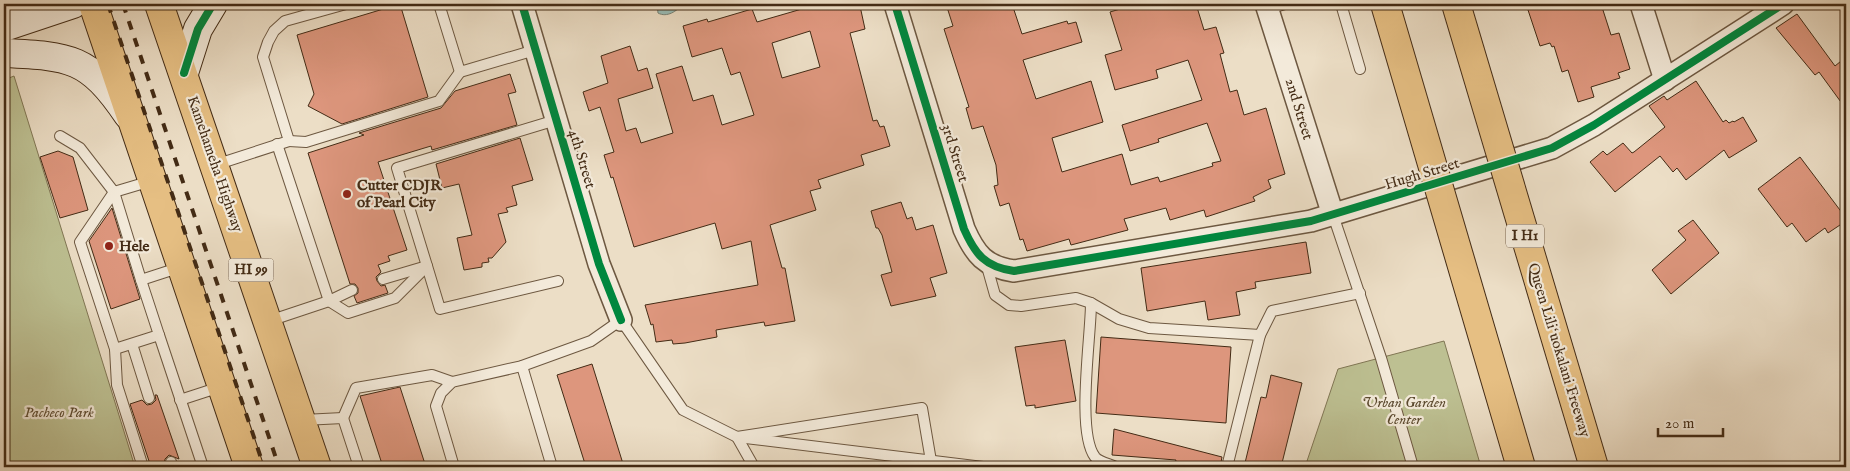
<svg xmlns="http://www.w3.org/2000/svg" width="1850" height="471" font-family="'IM FELL English',serif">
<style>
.green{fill:#bdc092;stroke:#807654}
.water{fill:#99bcb6;stroke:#778276}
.building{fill:#dd967d;stroke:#432b15;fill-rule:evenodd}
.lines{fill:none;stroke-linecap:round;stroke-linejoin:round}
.lane-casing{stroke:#6d5841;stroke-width:12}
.street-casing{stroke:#6d5841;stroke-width:24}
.secondary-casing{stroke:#432b15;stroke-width:30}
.primary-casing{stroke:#432b15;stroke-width:30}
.lane{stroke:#f3eada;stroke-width:10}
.street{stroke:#f3eada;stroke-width:21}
.secondary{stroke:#f3eada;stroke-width:28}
.primary{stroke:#e6bf83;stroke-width:28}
.rail{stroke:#432b15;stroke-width:4;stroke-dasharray:9 9;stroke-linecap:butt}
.highway-bridge-casing{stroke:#432b15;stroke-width:30;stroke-linecap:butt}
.highway-bridge{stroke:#e6bf83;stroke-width:28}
.cycleway-casing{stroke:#f3eada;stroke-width:11}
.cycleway{stroke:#00873e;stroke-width:8}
.poi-dot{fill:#8f2418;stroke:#f3eada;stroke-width:2}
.labels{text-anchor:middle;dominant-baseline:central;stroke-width:4.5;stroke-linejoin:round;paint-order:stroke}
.shield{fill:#f3eada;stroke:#786450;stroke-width:1}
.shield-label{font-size:14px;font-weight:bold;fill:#432b15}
.street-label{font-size:15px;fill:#432b15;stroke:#f3eada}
.poi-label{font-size:15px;font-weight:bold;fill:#432b15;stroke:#f3eada;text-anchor:start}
.park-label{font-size:15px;font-style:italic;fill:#5b492e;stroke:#f3eada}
</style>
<rect width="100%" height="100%" fill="#ecdec6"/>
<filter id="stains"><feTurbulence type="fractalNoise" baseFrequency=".004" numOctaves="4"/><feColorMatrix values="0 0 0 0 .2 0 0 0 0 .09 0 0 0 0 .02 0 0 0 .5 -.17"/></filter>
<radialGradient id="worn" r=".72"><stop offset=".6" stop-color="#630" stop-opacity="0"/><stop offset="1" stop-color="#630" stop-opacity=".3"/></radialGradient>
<g class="green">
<path d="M14,76L135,467H4V80Z"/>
<path d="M1444,341L1481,467H1305L1338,369Z"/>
</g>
<path class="water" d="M657,4H683C677,11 667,18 658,13Z"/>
<g class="building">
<path d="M400,4L428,97L342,124L308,106L314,94L297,35Z"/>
<path d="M819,4H843L844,9L860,6L865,29L850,33L873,121L877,120L880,127L884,126L890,146L861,155L864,165L818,180L821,188L810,191L816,210L770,225L782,268H785L795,321L765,326L764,322L716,330L717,337L685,343L673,344L672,340L656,342L653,324L651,325L645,305L758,285L751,241L722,249L715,223L634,247L613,177L611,178L604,155L614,152L600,107L589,111L583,92L608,83L601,56L630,46L638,71L647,68L653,88L618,99L626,131L636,128L641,143L673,133L656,74L682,66L693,101L713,95L722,125L754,115L740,72L731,75L722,48L692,57L683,26L707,19L708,22L752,9L757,22ZM810,31L820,67L782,78L772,43Z"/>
<path d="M946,4H1012L1022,34L1067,21L1068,24L1076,22L1082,42L1023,60L1036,99L1091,81L1103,122L1052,138L1062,172L1122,154L1131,185L1158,177L1160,182L1213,166L1212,163L1221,161L1207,123L1158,139L1159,142L1130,151L1122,125L1202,100L1188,60L1156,70L1158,78L1115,90L1105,55L1122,50L1110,12L1137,4H1196L1204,30L1216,27L1224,53L1220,54L1230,92L1237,90L1244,115L1266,108L1285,174L1268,180L1271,188L1253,197L1255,201L1206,217L1204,210L1170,220L1166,208L1124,219L1128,230L1071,245L1069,239L1027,251L1023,239L1020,240L1009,203L1000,206L994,186L998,185L996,165L983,126L972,129L966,108L969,107L944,29L953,26Z"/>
<path d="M1526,4H1601L1611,35L1619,33L1630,69L1618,73L1620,78L1591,87L1594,97L1578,102L1568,70L1562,72L1554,46L1552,47L1550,43L1540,46Z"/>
<path d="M1797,14L1835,66L1846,57V109L1819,72L1815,75L1776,28Z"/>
<path d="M510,74L516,92L508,94L517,125L432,150L431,146L378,162L407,250L388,256L390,261L378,265L381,272L376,277L377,281L381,286L385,285L388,293L357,303L354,296L358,293V288L355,284H350L308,153L364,135L359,133L441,108L455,91Z"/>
<path d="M1696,81L1723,122L1726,120L1729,123L1733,121L1734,122L1743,117L1757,141L1729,158L1724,150L1686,180L1677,168L1673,172L1660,156L1615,192L1590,162L1603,151L1607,155L1623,143L1632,153L1634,152L1665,127L1649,106L1664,96L1667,100Z"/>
<path d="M520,138L533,180L512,186L517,205L506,208L508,212L498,214L506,242L492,258H488L489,262L482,263V267L464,270L457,238L472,235L459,184L442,188L436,164Z"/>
<path d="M58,151L73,157L88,210L60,218L40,157Z"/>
<path d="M1800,157L1846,218V221L1828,233L1825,228L1806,242L1792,223L1787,227L1758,189Z"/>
<path d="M901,202L907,219L912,217L916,230L933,225L947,273L930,278L936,296L891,306L881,275L892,272L882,235L878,228H876L871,211Z"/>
<path d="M112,208L140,299L111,309L89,241Z"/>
<path d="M1693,220L1719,253L1671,294L1652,270L1686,240L1678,231Z"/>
<path d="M1306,242L1311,273L1255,282L1256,288L1236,292L1240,315L1208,320L1205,301L1147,311L1141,268Z"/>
<path d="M1101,337L1231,347L1226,423L1096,413Z"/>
<path d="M1065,340L1076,401L1035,408V405L1026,406L1015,347Z"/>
<path d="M592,364L624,467H586L557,375Z"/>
<path d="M1271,375L1302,383L1281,467H1244L1261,397L1266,398Z"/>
<path d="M400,387L426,467H383L360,396Z"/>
<path d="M155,395H157L179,459L169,455L165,459L164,464L151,467L130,404L142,400L147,405L152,404L156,400Z"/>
<path d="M1114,429L1222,457L1220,467H1174L1176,460L1112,455Z"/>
</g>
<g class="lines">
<defs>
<g id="lane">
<path d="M439,4L460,72L535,50"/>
<path d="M1341,4L1360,69"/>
<path d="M1268,9L1285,4"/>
<path d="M60,136L80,148L114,192L151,181"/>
<path d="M289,141L306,142L439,101L460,72"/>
<path d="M277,144L329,301L348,313L395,298L427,266L397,168L556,120"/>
<path d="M215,165L289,141L263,57L268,42L274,31L285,21L346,4"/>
<path d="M114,192L80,242L115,349L159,335L141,280"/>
<path d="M114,192L141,280L181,267"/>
<path d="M1333,215L1381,358L1413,467"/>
<path d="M986,263L995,295L1009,305L1021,306L1076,298L1091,303L1119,319L1149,328L1260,335"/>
<path d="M383,279L427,266L440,309L558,281"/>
<path d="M1091,303C1091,337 1076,432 1095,457C1099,462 1110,464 1116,467"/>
<path d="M269,321L329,301L352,290"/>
<path d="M159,335L203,467"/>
<path d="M132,344L149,398"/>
<path d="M115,349L117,385L143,467"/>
<path d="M522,366L552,467"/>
<path d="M180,400L220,387"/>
<path d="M343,418L356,388L432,375L452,382"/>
<path d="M303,420L343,418L359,467"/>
<path d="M171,462L172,467"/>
<path d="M454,467L436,406L441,393L452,382L522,366L591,341L621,320L683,410L737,437L983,467"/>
<path d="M754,467L737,437L922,408L931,461"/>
<path d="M1227,467L1260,335L1272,311L1360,293"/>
</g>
<g id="street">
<path d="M522,4L599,264L621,320"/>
<path d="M895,4L964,229C975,254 985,267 1014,271L1311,221L1552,148L1594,125L1783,4"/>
<path d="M1266,4L1333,215"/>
<path d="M1641,4L1665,80"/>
</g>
<g id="secondary">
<path d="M4,7L8,4"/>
<path d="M4,27L73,4"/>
<path d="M4,53C70,56 89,57 128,115"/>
<path d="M184,73L198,29L213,4"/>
</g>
<g id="primary">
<path d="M93,4L249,467"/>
<path d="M159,4L317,467"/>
</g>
</defs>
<use href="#lane" class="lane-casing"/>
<use href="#street" class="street-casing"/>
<use href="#secondary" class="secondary-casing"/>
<use href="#primary" class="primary-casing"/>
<use href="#lane" class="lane"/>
<use href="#street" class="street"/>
<use href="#secondary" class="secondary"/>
<use href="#primary" class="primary"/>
<g class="rail">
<path d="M108,4L264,467"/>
<path d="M123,4L279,467"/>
</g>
<defs>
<g id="highway-bridge">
<path d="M1385,4L1521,467"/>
<path d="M1456,4L1594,467"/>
</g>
</defs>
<use href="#highway-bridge" class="highway-bridge-casing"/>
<use href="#highway-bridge" class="highway-bridge"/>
<defs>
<g id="cycleway">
<path d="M522,4L599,264L621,320"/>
<path d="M895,4L964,229C975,254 985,267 1014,271L1311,221L1552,148L1594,125L1783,4"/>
<path d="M184,73L198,29L213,4"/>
</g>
</defs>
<use href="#cycleway" class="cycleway-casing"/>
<use href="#cycleway" class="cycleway"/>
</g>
<g class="poi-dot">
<circle cx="347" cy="194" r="5"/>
<circle cx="109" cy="246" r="5"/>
</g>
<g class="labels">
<g class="shield">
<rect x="1506" y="224.5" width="38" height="23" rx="4"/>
<rect x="228.5" y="258.5" width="45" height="23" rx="4"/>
</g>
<g class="shield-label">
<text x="1525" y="236">I H1</text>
<text x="251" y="270">HI 99</text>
</g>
<g class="street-label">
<text transform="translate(1299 109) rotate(73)">2nd Street</text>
<text transform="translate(955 153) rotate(73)">3rd Street</text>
<text transform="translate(582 159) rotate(73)">4th Street</text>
<text transform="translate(215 164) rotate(71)">Kamehameha Highway</text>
<text transform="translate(1422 174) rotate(-17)">Hugh Street</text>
<text transform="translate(1559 350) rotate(73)">Queen Liliʻuokalani Freeway</text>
</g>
<g class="poi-label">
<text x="357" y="185">Cutter CDJR<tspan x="357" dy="17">of Pearl City</tspan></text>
<text x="119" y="246">Hele</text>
</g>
<g class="park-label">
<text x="1404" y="402">Urban Garden<tspan x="1404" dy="17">Center</tspan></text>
<text x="59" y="412">Pacheco Park</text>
</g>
</g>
<rect width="1850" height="471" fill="none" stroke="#ecdec6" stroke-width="20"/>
<rect x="5" y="5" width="1840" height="461" fill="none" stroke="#432b15" stroke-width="2.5"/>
<rect x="10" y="10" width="1830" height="451" fill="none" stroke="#432b15"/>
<path d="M1658 428v8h65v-8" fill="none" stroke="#432b15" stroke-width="2.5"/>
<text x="1665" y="428" font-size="15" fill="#432b15" stroke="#f3eada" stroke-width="4" paint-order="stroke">20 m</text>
<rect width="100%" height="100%" filter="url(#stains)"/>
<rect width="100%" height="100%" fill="url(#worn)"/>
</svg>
